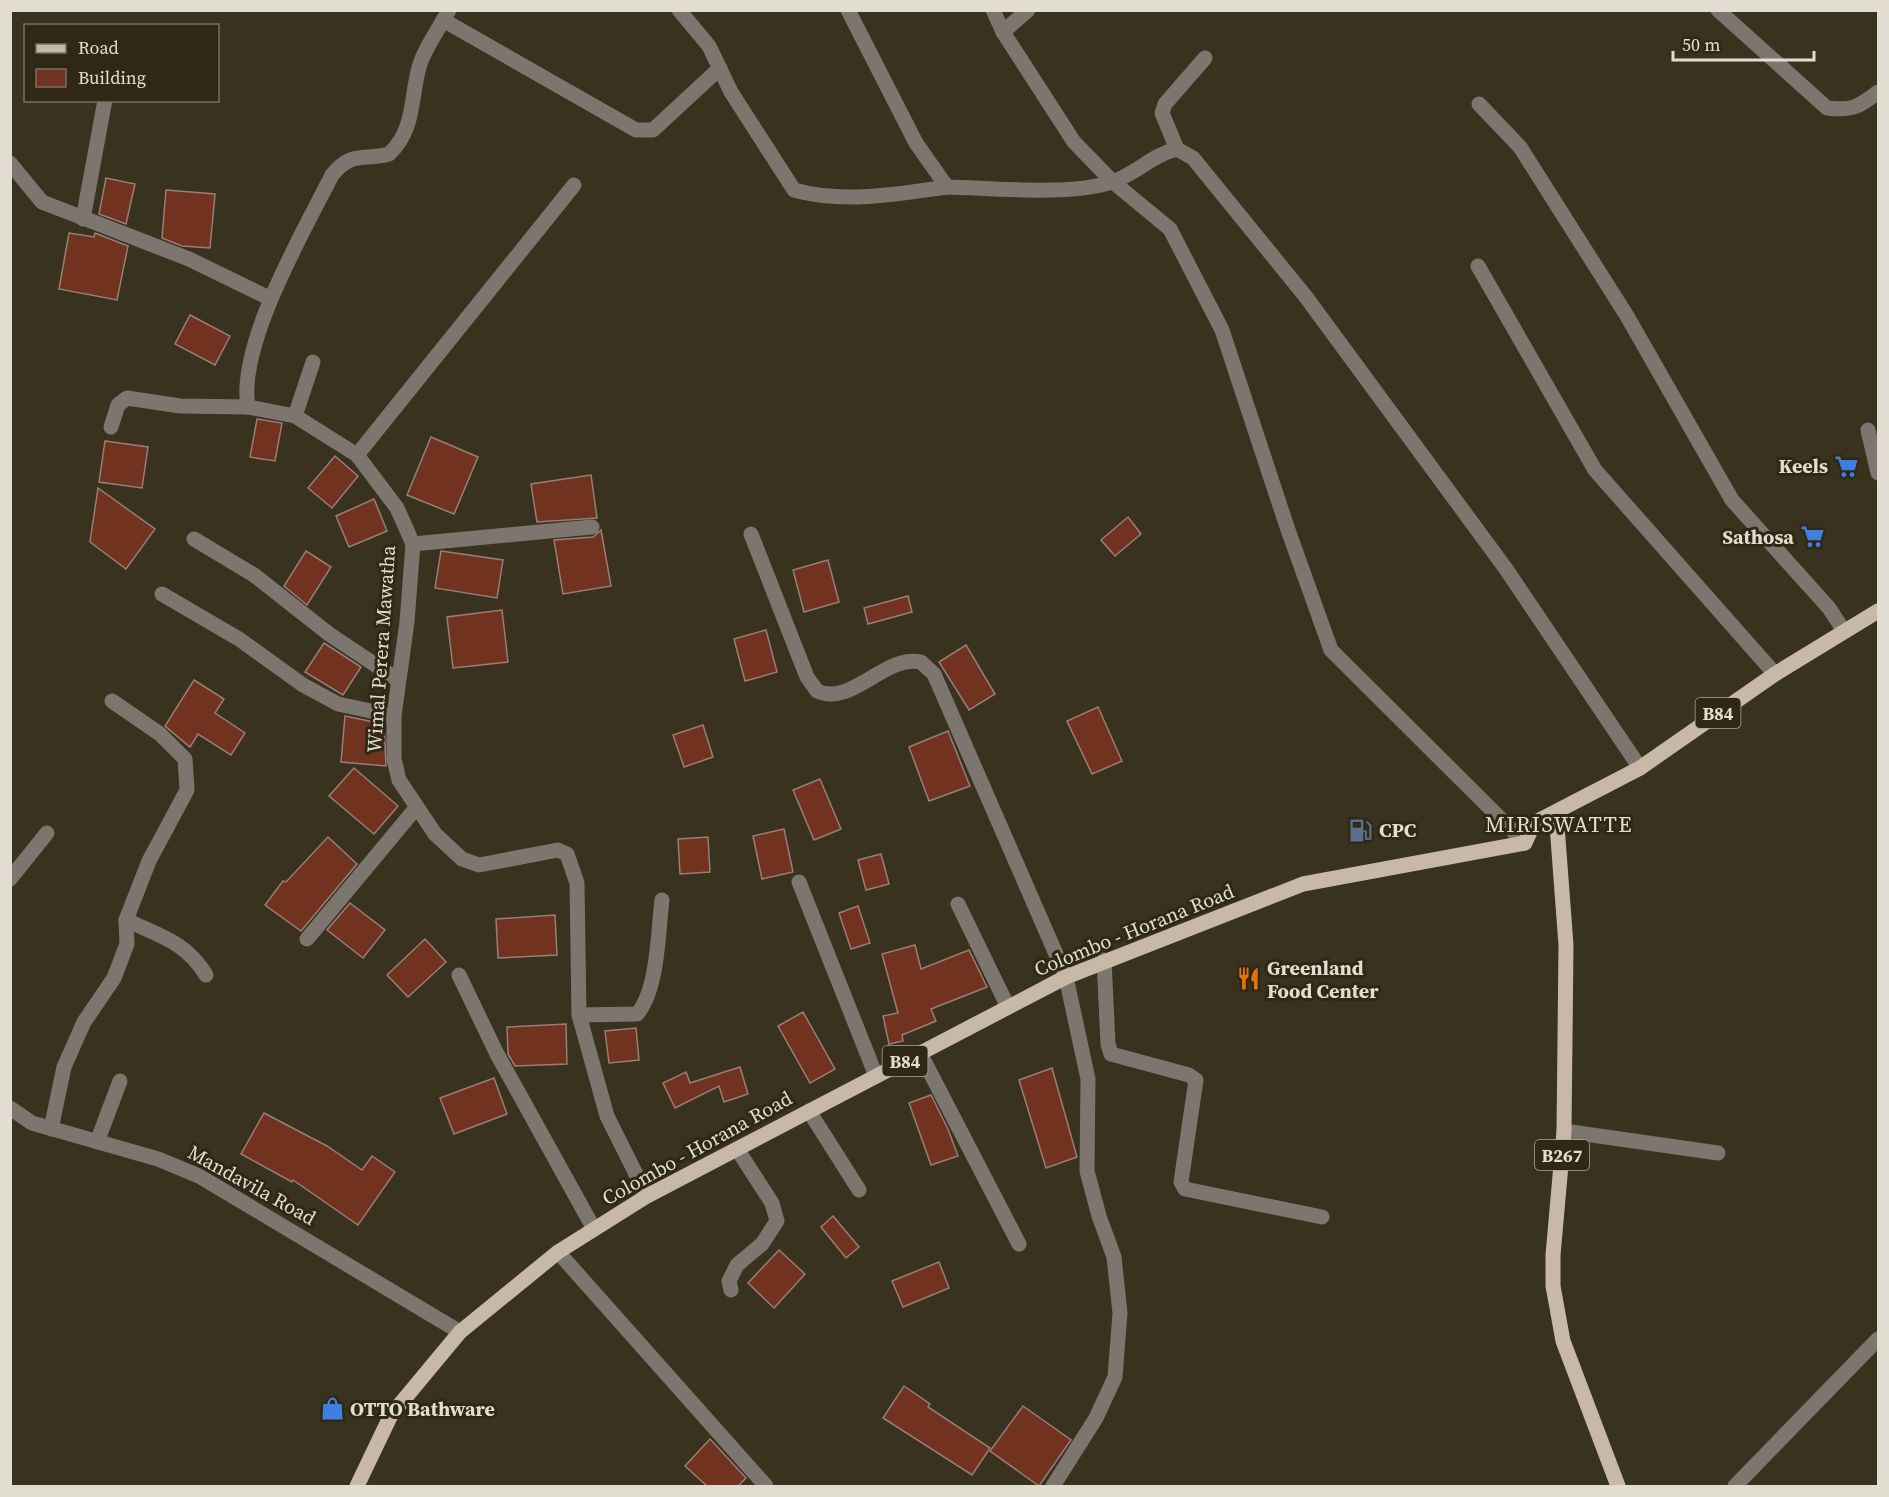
<svg xmlns="http://www.w3.org/2000/svg" width="1889" height="1497" font-family="'Source Serif 4',serif">
<style>
.building{fill:#713220;stroke:#987e77;stroke-width:1.5}
.lines{fill:none;stroke-linecap:round;stroke-linejoin:round}
.minor{stroke:#7d766e;stroke-width:15}
.major{stroke:#c8b8a7;stroke-width:15}
.labels{text-anchor:middle;dominant-baseline:central;stroke-width:6;stroke-linejoin:round;paint-order:stroke}
.shield{fill:#2f2814;stroke:#aca798;stroke-width:1.5}
.shield-label{font-size:18px;font-weight:bold;fill:#e1ddd1}
.poi-label{font-size:20px;font-weight:bold;fill:#e1ddd1;stroke:#2f2814;text-anchor:start}
.street-label{font-size:20px;fill:#e1ddd1;stroke:#2f2814}
.quarter-label{font-size:22px;letter-spacing:1.5px;fill:#e1ddd1;stroke:#2f2814}
</style>
<rect width="100%" height="100%" fill="#39321e"/>
<g class="building">
<path d="M106,178L135,184L126,224L99,214Z"/>
<path d="M166,190L215,194L210,248L182,246L162,238Z"/>
<path d="M69,233L94,237L95,233L128,246L117,300L59,289Z"/>
<path d="M190,315L230,336L215,365L175,344Z"/>
<path d="M257,419L282,423L275,461L250,457Z"/>
<path d="M431,437L478,457L454,514L407,495Z"/>
<path d="M105,441L148,447L142,488L99,482Z"/>
<path d="M335,456L358,476L332,508L308,488Z"/>
<path d="M591,475L597,518L537,522L531,484Z"/>
<path d="M98,488L155,529L126,569L90,542Z"/>
<path d="M374,499L387,531L349,547L336,516Z"/>
<path d="M1128,517L1141,534L1115,556L1101,540Z"/>
<path d="M601,530L611,586L563,594L554,540L593,537Z"/>
<path d="M306,551L331,567L307,605L284,586Z"/>
<path d="M441,551L503,560L497,598L435,588Z"/>
<path d="M828,560L839,602L804,612L793,570Z"/>
<path d="M908,596L912,612L868,624L864,608Z"/>
<path d="M502,610L508,662L453,668L447,617Z"/>
<path d="M766,630L777,672L745,681L734,639Z"/>
<path d="M324,643L361,667L343,695L305,672Z"/>
<path d="M966,645L995,694L969,710L939,662Z"/>
<path d="M194,680L224,699L215,713L245,733L231,755L198,734L190,747L165,726Z"/>
<path d="M1098,707L1122,761L1092,774L1067,721Z"/>
<path d="M345,716L384,724L386,766L341,762Z"/>
<path d="M703,725L713,757L684,767L673,735Z"/>
<path d="M948,731L970,786L929,801L909,747Z"/>
<path d="M354,768L398,806L374,834L329,796Z"/>
<path d="M820,779L841,829L814,840L793,790Z"/>
<path d="M784,829L793,872L762,879L753,836Z"/>
<path d="M328,837L357,864L301,931L265,905L283,881L286,882Z"/>
<path d="M708,837L710,872L680,874L678,839Z"/>
<path d="M881,854L889,884L866,890L858,860Z"/>
<path d="M350,903L385,930L363,958L327,930Z"/>
<path d="M858,906L870,943L851,949L839,913Z"/>
<path d="M555,915L557,955L498,958L496,919Z"/>
<path d="M425,939L446,962L408,997L387,975Z"/>
<path d="M915,945L921,969L969,950L987,987L931,1009L936,1021L902,1035L903,1041L889,1044L883,1016L898,1013L882,954Z"/>
<path d="M803,1012L835,1069L810,1083L778,1026Z"/>
<path d="M566,1024L567,1064L515,1066L508,1054L507,1027Z"/>
<path d="M636,1028L639,1060L609,1063L605,1031Z"/>
<path d="M740,1067L748,1094L724,1102L719,1086L675,1108L663,1083L686,1072L690,1083Z"/>
<path d="M1052,1068L1077,1157L1046,1168L1019,1080Z"/>
<path d="M494,1078L507,1114L454,1134L440,1098Z"/>
<path d="M931,1095L948,1129L958,1156L931,1165L909,1103Z"/>
<path d="M264,1113L327,1146L362,1170L372,1156L395,1172L358,1225L293,1180L292,1182L241,1154Z"/>
<path d="M833,1216L859,1247L846,1258L821,1227Z"/>
<path d="M779,1250L805,1274L774,1308L748,1283Z"/>
<path d="M939,1262L949,1288L903,1307L892,1281Z"/>
<path d="M904,1386L930,1404L928,1407L990,1448L972,1475L883,1418Z"/>
<path d="M1023,1406L1071,1440L1039,1486L990,1451Z"/>
<path d="M710,1439L746,1478L738,1486H707L685,1466Z"/>
</g>
<g class="lines">
<g class="minor">
<path d="M679,10L709,46L731,92L794,190C844,204 897,194 947,187"/>
<path d="M848,10L916,143L947,187C992,188 1071,196 1112,182C1136,174 1152,155 1177,149L1193,158L1306,297L1506,569L1640,768"/>
<path d="M993,10L1003,32L1074,142L1113,182L1170,229L1222,330L1287,527L1331,650L1525,843"/>
<path d="M1718,10L1827,108C1852,111 1859,107 1878,92"/>
<path d="M443,20L636,130H653L720,68"/>
<path d="M1003,32L1028,10"/>
<path d="M1479,104L1520,147L1627,316L1732,500L1829,608L1844,631"/>
<path d="M1177,149L1162,113L1165,104L1205,58"/>
<path d="M10,163L42,202L189,259L271,299"/>
<path d="M83,219L105,100"/>
<path d="M1478,266L1595,470L1775,674"/>
<path d="M248,407C237,345 304,231 332,175C352,150 364,161 389,154C416,129 410,96 420,64C426,46 440,27 449,10"/>
<path d="M295,416L313,362"/>
<path d="M111,427L118,405L127,398L180,406L248,407L295,416L357,455L397,508L413,544L407,622L394,716V759L399,780L435,834L462,859L479,865L558,850L567,854L577,883L579,1015L607,1116L647,1196"/>
<path d="M1868,430L1878,473"/>
<path d="M357,455L574,185"/>
<path d="M751,534L807,677L817,691C852,707 885,654 921,662L934,674L1066,977L1088,1079L1087,1171L1099,1216L1114,1257L1120,1313L1115,1377L1096,1418L1053,1486"/>
<path d="M194,539L254,575L329,634L398,680"/>
<path d="M413,544L592,527"/>
<path d="M162,594L239,639L303,685L338,704L394,716"/>
<path d="M10,879L47,833"/>
<path d="M799,882L876,1076"/>
<path d="M958,904L1008,1007"/>
<path d="M126,920C160,936 186,942 206,975"/>
<path d="M307,939L416,808"/>
<path d="M1104,960L1108,1044L1111,1054L1189,1075L1196,1080L1181,1182L1185,1189L1322,1217"/>
<path d="M459,975L497,1054L594,1229"/>
<path d="M579,1015L637,1014C658,990 658,932 662,900"/>
<path d="M920,1053L1019,1244"/>
<path d="M10,1108L32,1123L158,1159L199,1176L460,1332"/>
<path d="M809,1111L859,1190"/>
<path d="M51,1129L64,1067L84,1022L114,978L127,944L126,920L149,861L187,790L185,759L160,734L112,701"/>
<path d="M1564,1131L1718,1153"/>
<path d="M97,1142L120,1081"/>
<path d="M558,1252L766,1486"/>
<path d="M731,1290L729,1281L737,1265L762,1244L777,1221L772,1203L737,1149"/>
<path d="M1735,1486L1878,1339"/>
</g>
<g class="major">
<path d="M1556,812L1566,945L1564,1131L1553,1255V1286L1563,1341L1618,1486"/>
<path d="M357,1486L391,1415L460,1332L558,1252L647,1196L1066,977L1303,884L1525,843L1534,823L1640,768L1775,674L1878,611"/>
</g>
</g>
<defs>
<symbol id="supermarket-bare" viewBox="-9 -9 18 18"><path d="M-6-5.5h2.5l.6 2H6L4.5 2H-2.5L-4.4-4H-6ZM-1.5 3.2a1.3 1.3 0 1 0 .1 0ZM3 3.2a1.3 1.3 0 1 0 .1 0Z" fill="#3f7fe0" stroke="#2f2814" stroke-width="2.5" paint-order="stroke"/></symbol>
<symbol id="fuel-bare" viewBox="-9 -9 18 18"><path d="M-5.5-6h7V0h2V4h1.3V-2.5L3-4.5l.8-.8L6-3V5H2.5V1h-1V6h-7ZM-4.2-4.7v3.2H.2V-4.7Z" fill="#5c6f8a" stroke="#2f2814" stroke-width="2.5" paint-order="stroke"/></symbol>
<symbol id="restaurant-bare" viewBox="-9 -9 18 18"><path d="M-5-6h1v4h1v-4h1v4h1v-4h1v5L-1.5 .5V6h-2V.5L-5-1ZM5-6V6H3V1.5H1.5Q1.5-4 5-6Z" fill="#e8710a" stroke="#2f2814" stroke-width="2.5" paint-order="stroke"/></symbol>
<symbol id="shop-bare" viewBox="-9 -9 18 18"><path d="M-5-2.5h2.3a2.7 3.5 0 0 1 5.4 0H5L5.5 6h-11ZM-1.5-2.5h3a1.5 2.3 0 0 0-3 0Z" fill="#3f7fe0" stroke="#2f2814" stroke-width="2.5" paint-order="stroke"/></symbol>
</defs>
<g fill-rule="evenodd">
<use href="#supermarket-bare" x="1830" y="450" width="33" height="33"/>
<use href="#supermarket-bare" x="1796" y="520" width="33" height="33"/>
<use href="#fuel-bare" x="1344" y="814" width="33" height="33"/>
<use href="#restaurant-bare" x="1232" y="962" width="33" height="33"/>
<use href="#shop-bare" x="316" y="1392" width="33" height="33"/>
</g>
<g class="labels">
<g class="shield">
<rect x="1695.5" y="698" width="45" height="30" rx="4.5"/>
<rect x="882.5" y="1046" width="45" height="30" rx="4.5"/>
<rect x="1535" y="1140" width="54" height="30" rx="4.5"/>
</g>
<g class="shield-label">
<text x="1718" y="713">B84</text>
<text x="905" y="1061">B84</text>
<text x="1562" y="1155">B267</text>
</g>
<g class="poi-label">
<text x="1828" y="466" text-anchor="end">Keels</text>
<text x="1794" y="537" text-anchor="end">Sathosa</text>
<text x="1379" y="830">CPC</text>
<text x="1267" y="968">Greenland<tspan x="1267" dy="23">Food Center</tspan></text>
<text x="350" y="1409">OTTO Bathware</text>
</g>
<g class="street-label">
<text transform="translate(381 649) rotate(-86)">Wimal Perera Mawatha</text>
<text transform="translate(1134 930) rotate(-22)">Colombo - Horana Road</text>
<text transform="translate(697 1148) rotate(-29)">Colombo - Horana Road</text>
<text transform="translate(252 1185) rotate(29)">Mandavila Road</text>
</g>
<g class="quarter-label">
<text x="1559" y="824">MIRISWATTE</text>
</g>
</g>
<rect width="1889" height="1497" fill="none" stroke="#e1ddd1" stroke-width="24"/>
<rect x="24" y="24" width="195" height="78" fill="#2f2814" stroke="#767060" stroke-width="1.5"/>
<rect x="36" y="44" width="30" height="9" fill="#c8b8a7" stroke="#767060" stroke-width="1.5"/>
<text x="78" y="54" font-size="18" fill="#e1ddd1">Road</text>
<rect x="36" y="69" width="30" height="18" fill="#713220" stroke="#767060" stroke-width="1.5"/>
<text x="78" y="84" font-size="18" fill="#e1ddd1">Building</text>
<path d="M1673 51v9h141v-9" fill="none" stroke="#e1ddd1" stroke-width="3"/>
<text x="1682" y="51" font-size="18" fill="#e1ddd1" stroke="#2f2814" stroke-width="4.5" paint-order="stroke">50 m</text>
</svg>
